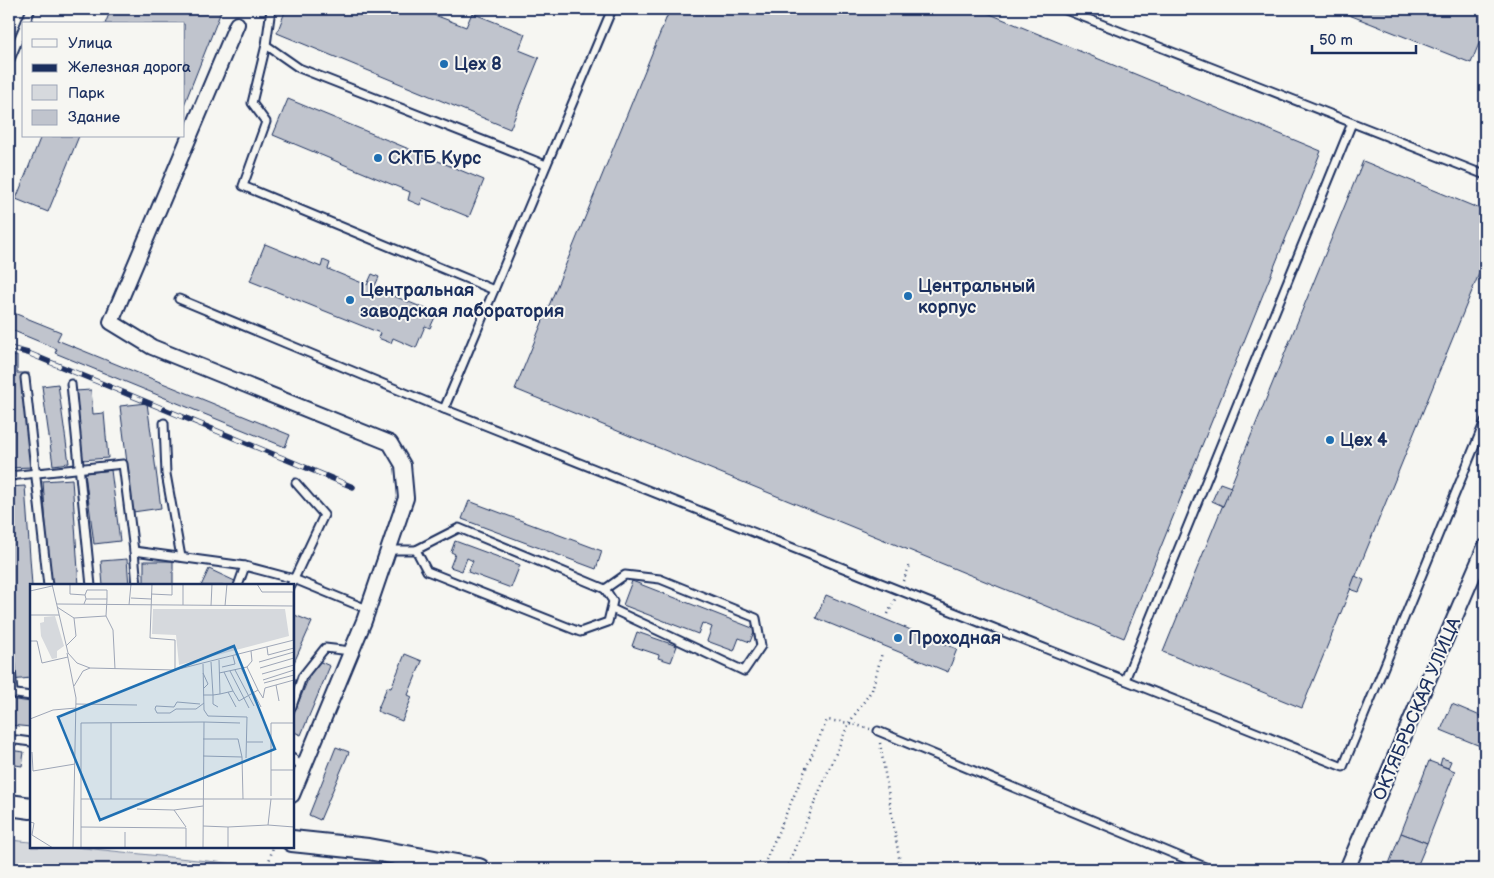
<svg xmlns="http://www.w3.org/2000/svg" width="1494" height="878" font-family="'Balsamiq Sans',sans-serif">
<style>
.green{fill:#d6d9dd;stroke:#78849e}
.building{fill:#c0c4cd;stroke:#1b2f5e}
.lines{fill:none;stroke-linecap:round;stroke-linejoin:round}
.service-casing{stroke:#1b2f5e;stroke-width:11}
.minor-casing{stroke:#1b2f5e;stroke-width:18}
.secondary-casing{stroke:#1b2f5e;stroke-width:24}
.path{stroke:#1b2f5e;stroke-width:2.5;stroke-dasharray:1 4;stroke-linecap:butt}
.service{stroke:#f6f6f2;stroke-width:7}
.minor{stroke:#f6f6f2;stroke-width:14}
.secondary{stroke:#f6f6f2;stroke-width:20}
.rail-casing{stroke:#1b2f5e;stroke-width:5.5}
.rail{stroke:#f6f6f2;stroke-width:4;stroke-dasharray:11;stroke-linecap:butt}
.poi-dot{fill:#1f6fb2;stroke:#f6f6f2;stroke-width:2}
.labels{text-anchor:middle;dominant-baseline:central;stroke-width:4;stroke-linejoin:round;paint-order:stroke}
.poi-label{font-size:18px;font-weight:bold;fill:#1b2f5e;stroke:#f6f6f2;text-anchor:start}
.street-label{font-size:18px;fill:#1b2f5e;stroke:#f6f6f2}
.inset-road{fill:none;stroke:#9ea6b7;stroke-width:1}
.view{fill:#1f6fb2;fill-opacity:0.15;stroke:#1f6fb2;stroke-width:2.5}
.inset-edge{fill:none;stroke:#1b2f5e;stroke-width:2.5}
</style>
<rect width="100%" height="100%" fill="#f6f6f2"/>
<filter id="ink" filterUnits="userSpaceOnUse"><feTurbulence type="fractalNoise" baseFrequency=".02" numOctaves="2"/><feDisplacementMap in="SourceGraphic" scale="10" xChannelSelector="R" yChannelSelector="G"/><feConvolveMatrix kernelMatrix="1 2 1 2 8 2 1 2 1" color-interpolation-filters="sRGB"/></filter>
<g filter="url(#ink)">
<path class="green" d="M9,840L31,842V847H75L282,869H9Z"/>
<g class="building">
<path d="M111,9H222L184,105V24H105Z"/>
<path d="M286,9H419L466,27L472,13L525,34L519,50L539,58L510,129L277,33Z"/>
<path d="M670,9H978L1321,151L1124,638L515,389Z"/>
<path d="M1334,9H1485V29L1471,63Z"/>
<path d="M288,99L484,180L469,217L423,198L420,205L408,200L410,192L273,135Z"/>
<path d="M41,136H79L48,212L16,199Z"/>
<path d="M1363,161L1485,211V259L1302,708L1163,652Z"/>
<path d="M265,244L321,267L323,260L330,263L328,269L367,285L372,274L379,277L374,288L431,311L430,315L435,317L430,328L425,326L416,348L393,338L391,343L378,338L380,333L250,281Z"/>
<path d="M9,311L61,332L57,340L290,435L285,447L55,353L57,349L9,329Z"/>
<path d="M17,356V373H29L32,467L9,468V357Z"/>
<path d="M58,384L69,463L53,465L42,386Z"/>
<path d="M91,390L93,414L104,413L108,458L82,460L75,391Z"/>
<path d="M147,403L161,508L133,512L120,406Z"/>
<path d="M111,470L120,541L94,544L85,473Z"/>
<path d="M72,479L79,586H50L43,481Z"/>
<path d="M1220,483L1231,487L1223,506L1212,501Z"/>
<path d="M25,486L32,586L31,678L11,680L9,646V487Z"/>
<path d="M469,501L602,551L596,569L462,519Z"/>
<path d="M455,541L520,565L511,588L468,572L473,561L467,558L462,571L450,567L455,554L451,552Z"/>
<path d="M127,559L129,586H103L101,561Z"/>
<rect x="144" y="561" width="29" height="25"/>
<path d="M209,569L237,582L236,586H201Z"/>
<path d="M1355,576L1364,580L1359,592L1350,589Z"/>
<path d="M632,581L755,629L750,642L739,638L734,651L707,641L712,627L702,623L698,634L623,605Z"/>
<path d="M826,595L957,649L948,672L816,618Z"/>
<path d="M292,614L312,622L292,667Z"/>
<path d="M637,632L677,646L671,662L658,658L659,655L632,646Z"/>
<path d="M405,654L422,661L408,695L412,697L402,721L377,711L387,687L391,688Z"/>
<path d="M316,660L330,666L301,735L292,731V718Z"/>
<path d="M9,699L31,702V727L9,725Z"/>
<path d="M1452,704L1485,718V748L1441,730Z"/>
<path d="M336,747L349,752L320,820L309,815Z"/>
<path d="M9,750L24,752L22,766L9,764Z"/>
<path d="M1442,758L1451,761L1448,768L1440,765Z"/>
<path d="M1429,761L1455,771L1427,843L1401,833Z"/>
<path d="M1401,833L1427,843L1416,869H1387Z"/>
</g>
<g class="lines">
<defs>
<g id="service">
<path d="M271,9L266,45L299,68L546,165"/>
<path d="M612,9L444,409L1343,767L1485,421"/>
<path d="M1063,9L1485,175"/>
<path d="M25,24L31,9"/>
<path d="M266,45L252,103L266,122L243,186L494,290"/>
<path d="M9,62L24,26"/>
<path d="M179,299L444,409"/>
<path d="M25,378L48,586"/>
<path d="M71,384L91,586"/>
<path d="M164,423L166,474L181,557"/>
<path d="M9,476L123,464L134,551"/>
<path d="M388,550H416L459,528L605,589L625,575L660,579L756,618L761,646L744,671L612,609"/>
<path d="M416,550L427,571L580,632L608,622L613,601L605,589"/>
<path d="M137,586L134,551L245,566"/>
<path d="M238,586L245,566L294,579L324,515L296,483"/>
<path d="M291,586L294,579L367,609"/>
<path d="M9,643L13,693"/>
<path d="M1125,680L1352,123"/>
<path d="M9,693L31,696"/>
<path d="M292,706L302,677L325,648L351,651"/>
<path d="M878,731L1210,869"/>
<path d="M9,739L31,742"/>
<path d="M292,757L303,769"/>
</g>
<g id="minor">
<path d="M237,24L111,322L152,347L390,443L403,465L406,498L364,621L292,795"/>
<path d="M1347,869L1485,547"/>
</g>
<g id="secondary">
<path d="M9,805L31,808"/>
<path d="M292,841L368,849L479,869"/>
</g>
</defs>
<use href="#service" class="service-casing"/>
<use href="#minor" class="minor-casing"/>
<use href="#secondary" class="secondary-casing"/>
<g class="path">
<path d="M903,581L911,563"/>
<path d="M888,614L895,599"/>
<path d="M880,743L901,869"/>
<path d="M267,869L273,847"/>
<path d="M762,869L827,720L849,723L872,690L882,653"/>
<path d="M786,869L849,723L870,729"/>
</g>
<use href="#service" class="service"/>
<use href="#minor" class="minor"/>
<use href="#secondary" class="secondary"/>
<defs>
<path id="rail" d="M9,348L28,353L353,487"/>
</defs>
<use href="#rail" class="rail-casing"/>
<use href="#rail" class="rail"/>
</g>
</g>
<g class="poi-dot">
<circle cx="444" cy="64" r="5"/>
<circle cx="378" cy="158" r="5"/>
<circle cx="908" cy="296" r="5"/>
<circle cx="350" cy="300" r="5"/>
<circle cx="1330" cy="440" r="5"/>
<circle cx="898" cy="638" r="5"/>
</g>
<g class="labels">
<g class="poi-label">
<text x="454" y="64">Цех 8</text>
<text x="388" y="158">СКТБ Курс</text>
<text x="918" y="286">Центральный<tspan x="918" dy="21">корпус</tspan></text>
<text x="360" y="290">Центральная<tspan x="360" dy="21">заводская лаборатория</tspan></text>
<text x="1340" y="440">Цех 4</text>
<text x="908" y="638">Проходная</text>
</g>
<g class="street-label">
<text transform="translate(1417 709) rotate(-67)">ОКТЯБРЬСКАЯ УЛИЦА</text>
</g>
</g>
<g transform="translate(30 584)">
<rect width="264" height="264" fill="#f6f6f2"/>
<path d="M123,25H255L259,52L149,81L146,51L122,50ZM25,32L34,62L27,67V74L22,75L11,52L10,39L14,38V33Z" fill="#d6d9dd"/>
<path class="inset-road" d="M22,0L38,69L47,79L60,84L145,86L264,56M40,0V10L55,11L56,15M122,0L120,54L145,56V86M227,0L232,8H263V56M0,7L22,2M121,10L142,11V0M55,11L57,6H77V15M101,14L121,15M27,20L264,22M54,20L56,15H77L76,32L83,46L85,85M99,21L101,0M153,21V0M181,22L182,0M195,22L197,0M27,23L44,34L76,32M0,31H29M0,57H7L12,79L38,73M36,62L46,52L44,34M237,63L238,71L264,64M37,69L46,114L43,264M229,78L264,68M173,80L174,126L178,132L217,133L216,174M192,83L205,80L203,72M211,84L231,123M230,84L264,74M205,86L224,122M200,87L219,124M194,88L217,83M189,89L194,88L203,107L190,110M232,90L264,81M233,96L264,86M234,99L264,91M246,101L249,117M44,102L53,87L60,84M173,105L178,100L173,89M228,106L233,114L235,104L264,96M203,107L209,117L228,106L217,83L222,77L221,67M198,108L206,123M173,111H183L181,78M46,120L107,121M144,123L126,122L125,125L127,129H140L146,125H166L174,119M144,123L147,118L170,120M188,123L183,120V111L190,110L189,76M0,135L23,126L46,124M174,138L210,139M173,155H208L212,173M217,158H233M2,168L3,187L45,180M173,172L212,173L213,215M241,186H264M241,212V139H264M51,215V139L174,138L173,264M81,215V139M107,225L144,226L156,243M144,226L173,222M0,238L4,239L2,251L23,264M238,241L264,243M173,242L198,243V264M51,243L156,244V264M198,243L238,241L241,215M95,248V264M51,264V215H264"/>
<path class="view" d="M204,62L245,165L70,236L28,133Z"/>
<rect width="264" height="264" class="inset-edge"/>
</g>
<rect width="1494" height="878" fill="none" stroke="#f6f6f2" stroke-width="30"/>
<rect x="15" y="15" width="1464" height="848" fill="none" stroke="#1b2f5e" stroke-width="2" filter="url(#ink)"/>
<rect x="22" y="22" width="162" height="115" fill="#f6f6f2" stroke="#9ea6b7"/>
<rect x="32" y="39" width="25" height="8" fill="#f6f6f2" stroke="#9ea6b7"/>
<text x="68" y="48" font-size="15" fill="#1b2f5e">Улица</text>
<rect x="32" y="64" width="25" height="8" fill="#1b2f5e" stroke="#9ea6b7"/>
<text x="68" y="72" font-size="15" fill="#1b2f5e">Железная дорога</text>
<rect x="32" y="85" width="25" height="15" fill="#d6d9dd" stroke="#9ea6b7"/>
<text x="68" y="98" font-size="15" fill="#1b2f5e">Парк</text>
<rect x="32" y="110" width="25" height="15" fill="#c0c4cd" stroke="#9ea6b7"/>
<text x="68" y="122" font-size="15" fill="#1b2f5e">Здание</text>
<path d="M1312 45v8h104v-8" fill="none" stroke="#1b2f5e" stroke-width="2.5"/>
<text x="1319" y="45" font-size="15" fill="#1b2f5e" stroke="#f6f6f2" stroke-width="4" paint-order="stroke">50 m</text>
</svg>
